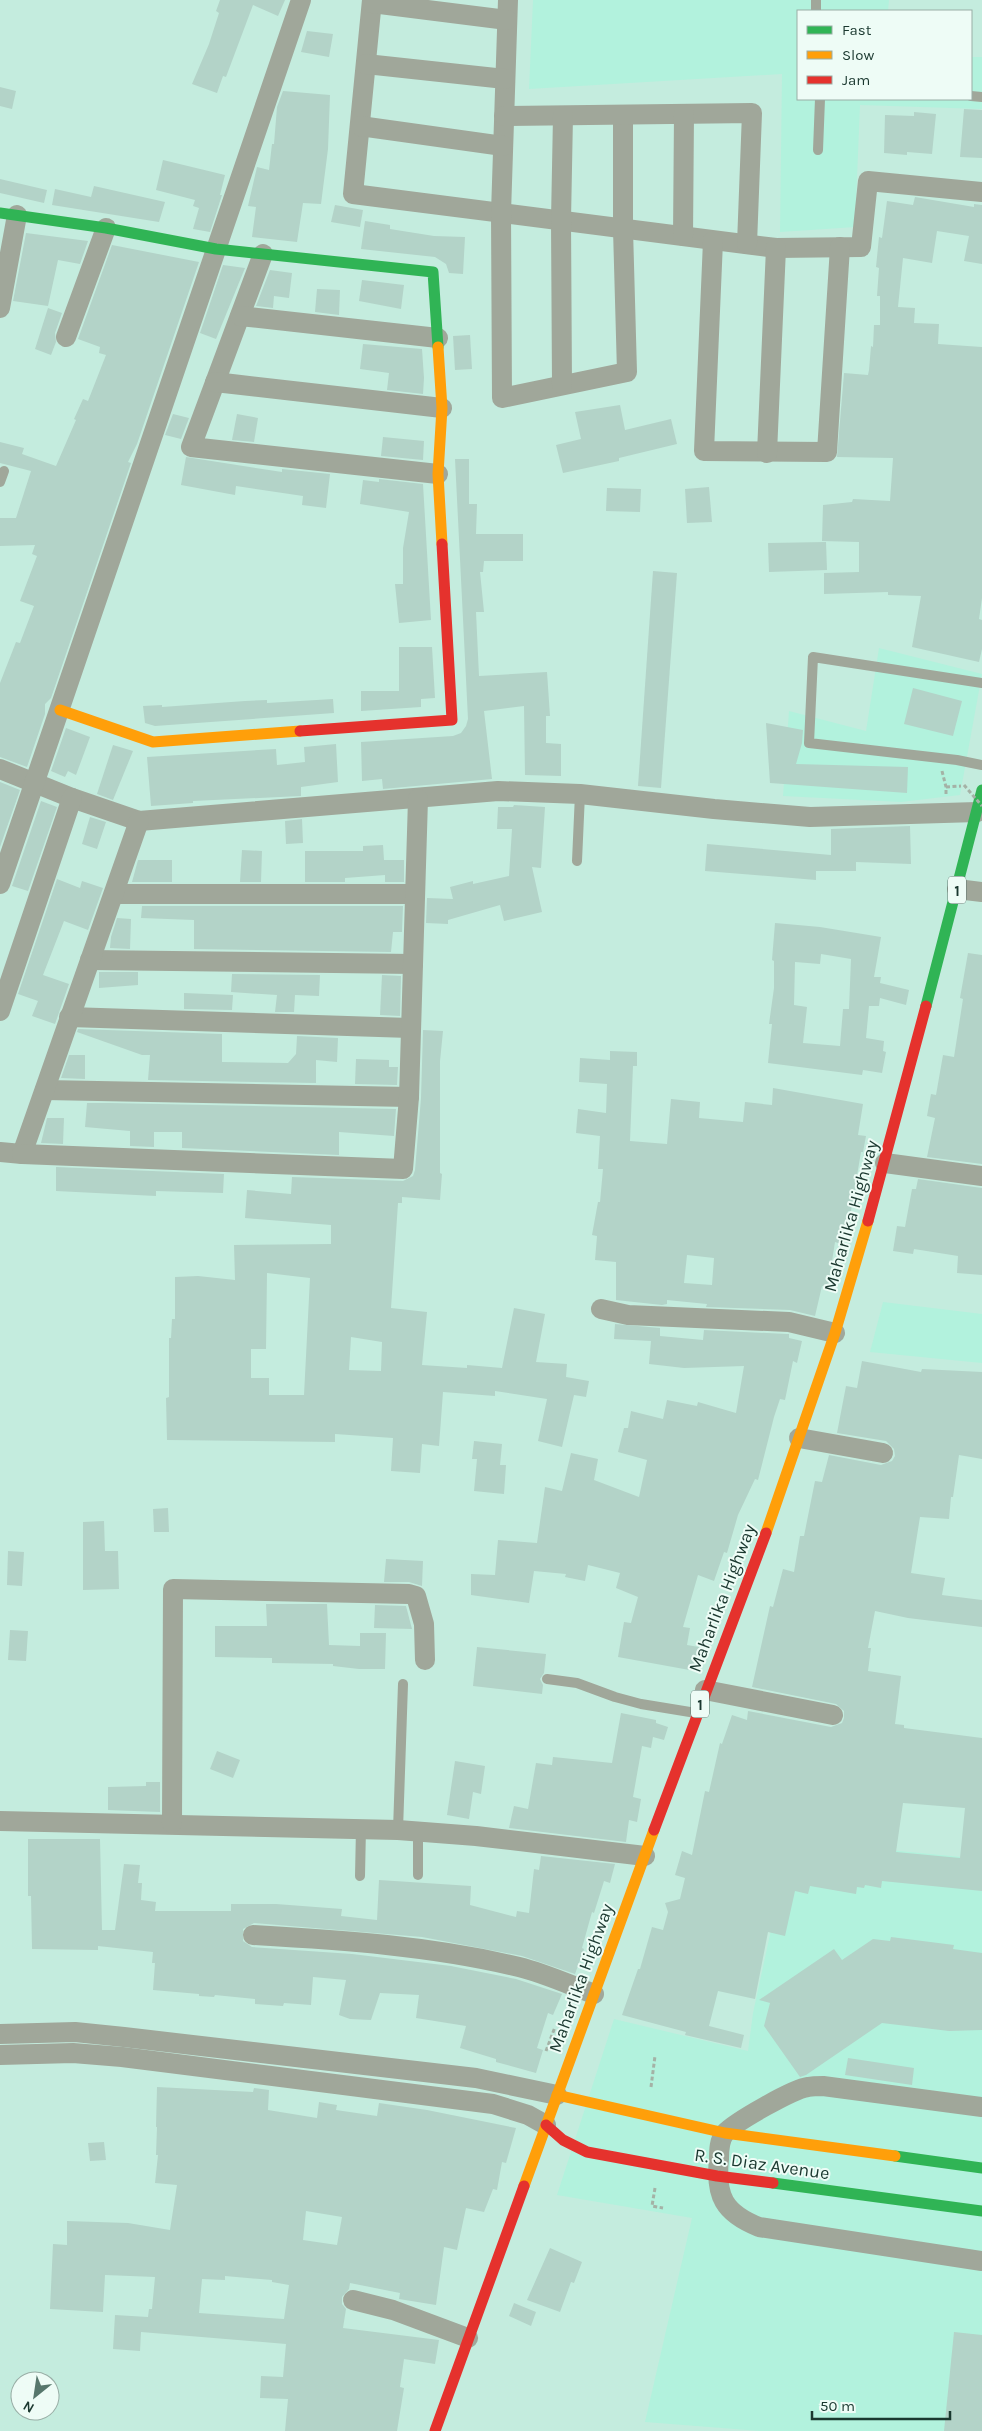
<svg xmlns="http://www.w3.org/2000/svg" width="982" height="2431" font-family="Karla,sans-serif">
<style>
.built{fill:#b2f2dd}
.building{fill:#b3d3c8;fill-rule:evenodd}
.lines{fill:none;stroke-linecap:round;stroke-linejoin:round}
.path{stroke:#a4b2a6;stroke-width:3;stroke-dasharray:4 2.5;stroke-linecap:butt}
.lane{stroke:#a0a79a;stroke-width:10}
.street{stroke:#a0a79a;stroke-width:20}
.fast{stroke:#30b455;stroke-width:11}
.slow{stroke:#ff9f0a;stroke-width:11}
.jam{stroke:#e5322d;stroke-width:11}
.path-bridge{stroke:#a4b2a6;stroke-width:3;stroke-dasharray:4 2.5;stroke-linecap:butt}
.labels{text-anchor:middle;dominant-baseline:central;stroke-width:4;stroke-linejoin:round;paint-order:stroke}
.shield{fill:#eefcf6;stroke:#5a736b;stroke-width:1}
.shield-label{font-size:16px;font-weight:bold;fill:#1a382f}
.street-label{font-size:18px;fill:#1a382f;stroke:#eefcf6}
</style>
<rect width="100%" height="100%" fill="#c4ecde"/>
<g class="built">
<path d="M533,0H889L888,11H798V99H971V57H982V109L860,105L855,227L780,232L782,74L529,89Z"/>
<path d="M879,648L982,674L960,795L901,802L783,796L789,711L866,731Z"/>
<path d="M883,1302L982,1314V1363L870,1352Z"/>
<path d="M889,1850L982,1859V2431H760L645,2422L692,2218L557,2195L614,2019L748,2051L753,2013L787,1856Z"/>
</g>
<g class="building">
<path d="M220,0H285L278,16L253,5L226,77L223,76L217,93L192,84L209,44L219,13L216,11Z"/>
<path d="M307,31L333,34L329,57L301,52Z"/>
<path d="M0,87L16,91L12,109L0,106Z"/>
<path d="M283,91L330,95L328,149L321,204L303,203L297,242L252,237L256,207L248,206L257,167L269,170L272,144H274L277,107Z"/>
<path d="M964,109L982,110V158L960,157Z"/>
<path d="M914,112L936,114L932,154L907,152V155L884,153L885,115L914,116Z"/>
<path d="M163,160L225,175L220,195H222L210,232L193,229L199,208L193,206L195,200L156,190Z"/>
<path d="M0,179L47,190L44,203L0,193Z"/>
<path d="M94,186L165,202L159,222L52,205L55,189L91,197Z"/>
<path d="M915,197L974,207V204L982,205V264L964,261L969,236L937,231L932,263L903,258L898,307L915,308L914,323L939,324L938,344L982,347V598L979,619L982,620V649L979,662L912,647L921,596L888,595V592L824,594V573L859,572V542L822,541L823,505L852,502L853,499L890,501L893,458L837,457L844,373L868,375L869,370L871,346L873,347L874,325H880V296H877L879,268L876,267L879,237L882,238L887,201L913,205Z"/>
<path d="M335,205L363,210L360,227L331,222Z"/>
<path d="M365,221L390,225V229L434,236L465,237L463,274L449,273L446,264L435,257L361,249Z"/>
<path d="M26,233L88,241L80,264L58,260L48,306L13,301Z"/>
<path d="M112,245L199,262L137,444L128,462L131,463L51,698L45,704V714L27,767L0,757V683L16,642L20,643L34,606L20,601L37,556L32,554L35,545L0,546V518H16L31,471L0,463V442L24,448L22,454L56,466L76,420L74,419L83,399L88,401L106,355L99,353L100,347L78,339Z"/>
<path d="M223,265L245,268L216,339L200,333Z"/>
<path d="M270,270L292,273L289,298L274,296L273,308L256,306Z"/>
<path d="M362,280L404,285L401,309L359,301Z"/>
<path d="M317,289L340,290L339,315L315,312Z"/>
<path d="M48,308L62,313L55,333L56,342L51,355L35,349Z"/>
<path d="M470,335L472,369L455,370L453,336Z"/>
<path d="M363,344L422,349L424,378L423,394L387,390L389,373L360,369Z"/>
<path d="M620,405L625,430L671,419L677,444L619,458V461L563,473L556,445L581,439L575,412Z"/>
<path d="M173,414L189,418L181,439L165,435Z"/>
<path d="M237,414L258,418L254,442L232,440Z"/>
<path d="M383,437L424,441L423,460L381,456Z"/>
<path d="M186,457L282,472V469L330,474L326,508L302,505L303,496L236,486L235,495L181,485Z"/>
<path d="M455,459H469V504H477L476,534H523V561H484L483,572H480L484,612H476L479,676L547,672L550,716H546V743L561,744V776L525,775L524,706L484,711L492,779L383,789L382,779L362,781L361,742L453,736L461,733L466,726L468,719Z"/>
<path d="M379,479L423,484L431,620L399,623L395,584H403V548L409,512L360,504L363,480L379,482Z"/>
<path d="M709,487L712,522L687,523L685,489Z"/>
<path d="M607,488L641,489L640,512L606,511Z"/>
<path d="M826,542L827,570L769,572L768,543Z"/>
<path d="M653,571L677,573L661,788L638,786Z"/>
<path d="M399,647H432L435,698L421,699V707L361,711V691H399Z"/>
<path d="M913,688L962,701L953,736L904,724Z"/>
<path d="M333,699L334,713L155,726L145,723L143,706L162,705V707L245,701L267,700V703Z"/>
<path d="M766,723L803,730L802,743L796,764L908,767L907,793L770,783Z"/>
<path d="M66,728L90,737L76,775L68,771L65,777L51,771Z"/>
<path d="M336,744L338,782L301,787V796L193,801V803L151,806L147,757L276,749L277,765L305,762L304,747Z"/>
<path d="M113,745L133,751L113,800L97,794Z"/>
<path d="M0,782L20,790L0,847Z"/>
<path d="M41,801L57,807L28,891L12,886Z"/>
<path d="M514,805L545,807L541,868L532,867L542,912L504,921L500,905L448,920V924L426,923L427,898L453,899L450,887L473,881V884L509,876L512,829H497L498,807H513Z"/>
<path d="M90,817L106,822L97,849L82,844Z"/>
<path d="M302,819L303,843L286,844L285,821Z"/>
<path d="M910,826L911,864L856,862V871H816V880L705,871L707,844L831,855V829Z"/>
<path d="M383,845L384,860H404V882H385V875L345,878V882H305V851H363V846Z"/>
<path d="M242,850L262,851L261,882H240Z"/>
<path d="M138,860H172V882H132Z"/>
<path d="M57,879L80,888L82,881L103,888L88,930L64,921L43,975L69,984L55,1024L32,1016L38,1001L18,994Z"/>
<path d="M142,906H403L402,932H393L391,952L194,949V920L141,918Z"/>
<path d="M117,918L131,919L130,949L110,948L111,937Z"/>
<path d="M775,923L820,927L881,937L874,977H881L880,983L909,990L906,1005L880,998L879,1006H869L866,1038L884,1041L883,1051L886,1052L882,1073L863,1070L862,1075L768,1063L772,1024H769L774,988V961L772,960ZM821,954L851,959L849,1009H843L840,1046L803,1043L807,1007L794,1005L795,962L820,964Z"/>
<path d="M968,953L982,955V1164L927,1157L935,1118L927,1116L931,1094L936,1095L943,1055L954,1057L963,999L960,998Z"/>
<path d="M99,972H138V985L99,988Z"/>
<path d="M232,974L320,975L319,996L295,995L294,1012H275L277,995L231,992Z"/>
<path d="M382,975L401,976L400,1016L380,1015Z"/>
<path d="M184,993L233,995L232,1010L184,1009Z"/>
<path d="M78,1029L222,1034V1062L288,1063L296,1054L297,1036L338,1038L337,1062L316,1060V1083L148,1080L150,1055H142L77,1032Z"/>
<path d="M423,1030L443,1031L440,1061V1173L442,1174L440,1200L402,1197V1203H398L391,1308L427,1312L422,1365L467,1368V1365L502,1368L514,1308L545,1314L536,1362L567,1364L566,1377L589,1381L586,1397L574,1395L562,1447L538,1441L547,1399L495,1391V1396L443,1392L439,1446L422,1444L420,1473L391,1471L393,1438L335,1434V1442L167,1440L166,1398L169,1397V1338H171L172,1319H175V1277L198,1276L235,1280L234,1245L331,1244V1225L245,1218L247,1190L291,1194L292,1177L403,1181L413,1176L415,1170L421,1098ZM267,1273L310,1278L304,1395H269V1378H251V1349H266ZM351,1337L382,1342L381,1371L349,1370Z"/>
<path d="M610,1051L637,1052V1066H633L630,1141L667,1144L671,1099L700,1102L699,1118L743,1122L745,1102L772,1105L773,1088L863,1104L858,1135L866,1136L863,1152H861L851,1211H848L841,1244L835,1242L828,1287L822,1286L815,1316L790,1310L706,1307L707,1304L667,1300V1304L662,1305L616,1300V1262L595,1260L597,1236L592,1235L598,1202H600L603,1169H598L600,1136L576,1133L578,1109L606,1113L607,1084L579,1082L580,1058L610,1060ZM687,1255L714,1258L712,1285L684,1283Z"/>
<path d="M69,1055H85V1079L61,1078Z"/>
<path d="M356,1059L389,1060V1067H398L397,1085L355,1084Z"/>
<path d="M87,1103H110L396,1109L394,1136L339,1132V1155L182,1148V1132H154V1147L130,1146V1131L85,1127Z"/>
<path d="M47,1118H64L63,1144L41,1143Z"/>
<path d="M56,1167L224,1174L223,1193L156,1191V1196L56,1191Z"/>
<path d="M918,1179L982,1188V1275L957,1273L958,1256L914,1249L913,1254L893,1251L897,1226L905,1227L912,1189H916Z"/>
<path d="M615,1324L660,1328V1336L703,1340L704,1330L787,1334H789V1338L802,1341L797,1363L793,1361L785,1400L780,1399L774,1417L758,1480L755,1479L738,1515L727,1553L724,1552L714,1581L698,1575L683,1627L690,1628L687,1645L699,1647L695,1671L618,1657L624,1622L631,1623L638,1597L616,1588L620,1573L588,1565L585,1581L565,1577L566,1574L534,1571L529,1603L471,1595V1574L495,1575L498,1540L537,1543L545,1487L562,1491L571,1453L598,1459L594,1480L639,1497L647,1460L618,1452L624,1428H628L631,1411L663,1419L667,1400L697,1406L698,1402L736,1413L744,1366L684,1368L649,1364L651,1341L614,1339Z"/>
<path d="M862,1361L921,1372L922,1369L982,1372V1459L959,1455L953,1497H951L949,1519L920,1517L911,1573L945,1578L942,1595L982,1600V1627L908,1618L875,1611L868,1648H871L868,1671L901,1676L895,1724L904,1725V1728L982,1738V1891L882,1881L881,1888L865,1885L864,1888L857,1887L856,1894L810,1886L808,1894L795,1891L785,1936L768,1932L755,1999L718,1991L709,2026L744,2035L741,2048L685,2035L686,2032L622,2015L638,1969H640L652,1927L663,1930L668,1912L665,1903L680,1899L685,1878L675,1875L682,1851L692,1855L705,1791L709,1792L720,1743L722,1744L732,1715L747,1720L748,1711L831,1727L842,1723L844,1718V1711L836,1704L752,1687L770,1606L773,1607L783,1569L794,1572L800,1536H804L815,1481L822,1482L829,1455L881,1465L892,1461L895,1456L894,1449L886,1441L837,1433L846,1386L857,1388ZM903,1803L965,1808L960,1858L896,1852Z"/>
<path d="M474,1441L502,1444L500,1465H506L504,1494L474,1491L477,1459H472Z"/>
<path d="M168,1508L169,1532H154L153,1509Z"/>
<path d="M104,1521L105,1551H118L119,1589L83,1590V1522Z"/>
<path d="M8,1551L24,1552L22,1586L7,1585Z"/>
<path d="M386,1559L423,1561L422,1586L409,1582H384Z"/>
<path d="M266,1604H327L329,1645L360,1646V1633H386L385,1669H359L333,1666V1664L272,1663V1658L215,1657V1626H267Z"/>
<path d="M375,1605L406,1606L412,1629L374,1628Z"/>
<path d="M10,1630L28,1631L26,1661L8,1660Z"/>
<path d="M477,1647L546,1654L544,1673L540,1679L543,1685L542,1694L473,1686Z"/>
<path d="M621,1713L656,1720V1723L668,1727L664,1740L653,1737L651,1748L642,1746L633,1797L641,1799L637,1822L629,1820L626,1842L509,1828L514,1806L528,1809L536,1763L552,1765L553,1757L612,1763Z"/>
<path d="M217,1751L240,1760L233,1778L210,1769Z"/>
<path d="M455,1761L485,1766L481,1794L473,1792L469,1819L447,1815Z"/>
<path d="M146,1782H160V1812L108,1810V1787L146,1786Z"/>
<path d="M28,1839H100L102,1930H115L124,1864L140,1865L138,1883H142L141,1900L156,1902L155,1911H231V1904H276L342,1909L341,1916L377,1920L379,1880L471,1886L470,1905L516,1917L517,1911L529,1913L534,1869L539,1870L541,1856L615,1864L610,1883L604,1881L594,1913L592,1912L582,1948L584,1949L575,1974L522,1956L422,1937L254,1923L243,1929V1941L252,1947L352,1954L451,1966L516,1979L562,1994L553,2015L548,2013L537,2048L543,2050L536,2073L496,2062V2059L460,2048L466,2026L416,2018L419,1995L380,1993L371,2020L350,2019L339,2015L346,1980L313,1977L311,2005L284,2003L283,2006L255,2004V1999L215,1995L214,1997L199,1996V1994L153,1990L155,1963H152L153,1952L98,1946V1950L32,1949L31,1896H28Z"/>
<path d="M891,1937L954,1945L953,1949L982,1953V2030L949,2031L882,2023L806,2075L800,2077L764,2026L770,2003L759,2000L834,1949L842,1960L873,1939L890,1941Z"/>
<path d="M848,2058L914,2068L912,2085L845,2075Z"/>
<path d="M157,2087L253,2092L254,2088L269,2090L268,2110L317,2118L319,2102L337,2105L336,2110L377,2116L379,2103L427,2110L516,2128L506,2163L502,2162L497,2190L493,2189L484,2212L466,2208L457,2250L444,2247L436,2305L399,2299L400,2293L350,2283L349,2289L342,2297V2304L346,2309L343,2328L439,2340L435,2364L404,2359L400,2387L404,2388L397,2431H285L288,2399L260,2398L261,2376L283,2377L286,2344L141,2332L140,2351L113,2349L115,2315L148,2317L149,2309H152L155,2277L105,2275L103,2312L50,2309L53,2244L67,2245V2221L128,2223L170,2230L177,2185L155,2183L158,2155H156L157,2127H156ZM306,2211L342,2217L337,2245L303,2240ZM225,2276L272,2280V2282L289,2285L284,2319L199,2313L202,2279L225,2280Z"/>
<path d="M104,2142L106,2160L90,2161L88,2143Z"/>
<path d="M550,2248L582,2262L574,2283L571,2282L560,2312L527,2300Z"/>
<path d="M514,2303L536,2312L531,2326L509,2316Z"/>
<path d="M954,2332L982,2335V2431H944Z"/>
</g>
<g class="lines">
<g class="path">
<path d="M942,771L946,787V794"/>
<path d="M946,787L961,786"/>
<path d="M546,2051L555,2027"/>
<path d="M651,2087L655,2056"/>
<path d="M655,2188L652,2206L663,2208"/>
</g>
<g class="lane">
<path d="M816,0V11"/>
<path d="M971,96L982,97"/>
<path d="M818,150L820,99"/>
<path d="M0,482L4,471"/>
<path d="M982,683L813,657L809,743L957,760L982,765"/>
<path d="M577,861L580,794"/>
<path d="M547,1679L577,1683L615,1697L641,1704L696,1713"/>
<path d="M398,1830L403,1684"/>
<path d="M418,1831V1875"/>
<path d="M360,1876L361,1828"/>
</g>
<g class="street">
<path d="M372,0L353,194L776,248L861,247L868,181L982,192"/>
<path d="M508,0L501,213L502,398L627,372L623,229V115"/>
<path d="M372,3L507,20"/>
<path d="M366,64L505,79"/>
<path d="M504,116L752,113L747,244"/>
<path d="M360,126L503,146"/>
<path d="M683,236L684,114"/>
<path d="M713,241L704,451L827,452L840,247"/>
<path d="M263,254L191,447L438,474"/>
<path d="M0,308L17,215"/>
<path d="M240,316L438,338"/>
<path d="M66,337L106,228"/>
<path d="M215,382L442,408"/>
<path d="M562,385L561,220L563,116"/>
<path d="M767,453L776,248"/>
<path d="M0,769L72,798L139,821L498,791L580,794L714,809L810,817L977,812"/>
<path d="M0,884L301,0"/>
<path d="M957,889L982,892"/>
<path d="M114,894H414"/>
<path d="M90,960L413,964"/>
<path d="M0,1011L72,798"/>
<path d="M69,1017L410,1028"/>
<path d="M45,1090L409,1097"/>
<path d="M0,1152L22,1154L139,821"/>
<path d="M22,1154L403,1169L409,1097L418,799"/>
<path d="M885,1163L982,1176"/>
<path d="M601,1309L628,1315L789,1322L835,1333"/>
<path d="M799,1438L883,1453"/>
<path d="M705,1690L833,1715"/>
<path d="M0,1821L398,1830L476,1836L645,1856"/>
<path d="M172,1823L173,1589L409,1594L416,1596L424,1624L425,1660"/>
<path d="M253,1935C342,1940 432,1946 519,1967C544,1973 570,1985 594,1994"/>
<path d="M0,2034L75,2032L124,2037L476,2078L557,2095"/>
<path d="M0,2055L73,2053L122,2057L493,2104L528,2115L546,2125"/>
<path d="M982,2107L823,2086C818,2086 813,2086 808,2087C793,2089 735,2122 725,2133C719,2140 719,2151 719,2159C715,2196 724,2213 759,2227L982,2261"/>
<path d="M353,2300L393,2310L468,2338"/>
</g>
<g class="fast">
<path d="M0,213L106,228L216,249L433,272L438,347"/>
<path d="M926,1006L982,790"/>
<path d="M895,2156L982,2168"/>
<path d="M773,2183L982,2211"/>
</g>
<g class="slow">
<path d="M438,347L442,408L438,474L442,544"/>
<path d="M60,710L153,742L300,731"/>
<path d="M766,1533L835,1333L868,1221"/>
<path d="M557,2095L725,2133L895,2156"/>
<path d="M524,2186L654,1830"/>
</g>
<g class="jam">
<path d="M300,731L452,720L442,544"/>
<path d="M868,1221L926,1006"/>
<path d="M654,1830L766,1533"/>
<path d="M546,2125L563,2140L587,2152L717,2176L773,2183"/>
<path d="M435,2431L524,2186"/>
</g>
<path class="path-bridge" d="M964,785L982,806"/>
</g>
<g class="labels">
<g class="shield">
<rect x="948" y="876.5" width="18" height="27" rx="4"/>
<rect x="691" y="1690.5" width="18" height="27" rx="4"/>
</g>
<g class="shield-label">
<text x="957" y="890">1</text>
<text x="700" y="1704">1</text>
</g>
<g class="street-label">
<text transform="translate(851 1216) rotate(-74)">Maharlika Highway</text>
<text transform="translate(722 1598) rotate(-69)">Maharlika Highway</text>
<text transform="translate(581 1978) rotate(-70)">Maharlika Highway</text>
<text transform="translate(762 2164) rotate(8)">R. S. Diaz Avenue</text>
</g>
</g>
<rect x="797" y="10" width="175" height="90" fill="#eefcf6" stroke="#99aea6"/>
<rect x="807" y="26" width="25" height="8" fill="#30b455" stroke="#99aea6"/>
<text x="842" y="35" font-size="15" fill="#1a382f">Fast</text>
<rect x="807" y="51" width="25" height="8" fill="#ff9f0a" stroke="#99aea6"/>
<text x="842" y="60" font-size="15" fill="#1a382f">Slow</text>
<rect x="807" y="76" width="25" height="8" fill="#e5322d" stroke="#99aea6"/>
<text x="842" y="85" font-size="15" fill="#1a382f">Jam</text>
<g transform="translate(35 2396) rotate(210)"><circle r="24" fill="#eefcf6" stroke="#99aea6"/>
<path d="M0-4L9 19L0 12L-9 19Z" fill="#56776c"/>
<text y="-8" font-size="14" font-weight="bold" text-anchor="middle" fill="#1a382f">N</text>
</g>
<path d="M812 2411v8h138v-8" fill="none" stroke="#1a382f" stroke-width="2.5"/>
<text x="820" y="2411" font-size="15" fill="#1a382f" stroke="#eefcf6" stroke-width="4" paint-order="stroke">50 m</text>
</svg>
